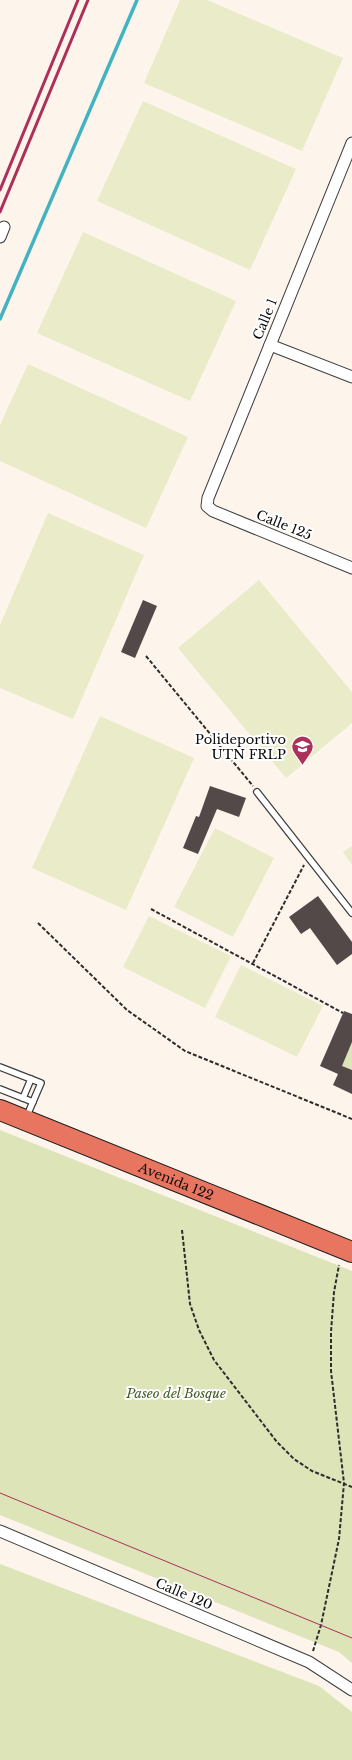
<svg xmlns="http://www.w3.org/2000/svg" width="352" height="1760" font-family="'Libre Baskerville',serif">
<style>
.green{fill:#dce4b8}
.pitch{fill:#eaecc9}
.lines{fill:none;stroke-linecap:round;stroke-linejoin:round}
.stream{stroke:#42b3c0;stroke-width:3.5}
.building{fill:#524948}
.lane-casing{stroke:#3e3e3e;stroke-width:8}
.street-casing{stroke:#3e3e3e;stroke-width:13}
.highway-casing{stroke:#1c1c1c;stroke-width:22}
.path{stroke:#2d2d2d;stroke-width:2;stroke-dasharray:4 2;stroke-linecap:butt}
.lane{stroke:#fff;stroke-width:5.5}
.street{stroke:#fff;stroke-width:11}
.highway{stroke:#e7755f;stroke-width:20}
.tram{stroke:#ad305b;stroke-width:1}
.rail{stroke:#ad305b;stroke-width:3}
.labels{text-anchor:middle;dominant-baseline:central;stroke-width:4;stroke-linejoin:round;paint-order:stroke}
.street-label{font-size:13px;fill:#0b0b0b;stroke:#fff}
.poi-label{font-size:13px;fill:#0b0b0b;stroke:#fff;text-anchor:end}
.park-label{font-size:13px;font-style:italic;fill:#3f5c22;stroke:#fff}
</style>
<rect width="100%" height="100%" fill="#fdf4eb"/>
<g class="green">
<path d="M352,1042V1070L342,1066Z"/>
<path d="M0,1130L352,1271V1663L339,1652L0,1515Z"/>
<path d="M0,1564L319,1686L352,1712V1760H0Z"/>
</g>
<g class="pitch">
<path d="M180,0H207L343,58L302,151L144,83Z"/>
<path d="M143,101L296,169L250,270L97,201Z"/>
<path d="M83,232L236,301L190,401L37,333Z"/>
<path d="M28,364L188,437L146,528L0,461V425Z"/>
<path d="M48,513L144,555L73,719L0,688V625Z"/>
<path d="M259,580L352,692V723L286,778L178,648Z"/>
<path d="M100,716L194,758L126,910L32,868Z"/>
<path d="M215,828L274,858L233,937L174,907Z"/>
<path d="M352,846V865L343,852Z"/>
<path d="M149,916L231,956L205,1008L123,967Z"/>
<path d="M241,965L323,1006L297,1057L215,1017Z"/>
</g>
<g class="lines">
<path class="stream" d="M0,319L137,0"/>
</g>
<g class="building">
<path d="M143,600L157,606L135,658L121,652Z"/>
<path d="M210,786L246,798L239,817L217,809L198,854L183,848L196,816L199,817Z"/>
<path d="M318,896L352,942V954L337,965L310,928L301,934L289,917Z"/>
<path d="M344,1011L352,1014V1042L342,1066L352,1070V1094L333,1085L338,1074L320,1066Z"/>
</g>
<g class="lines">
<defs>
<g id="lane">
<path d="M257,792L352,913"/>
<path d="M0,1067L41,1083L26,1118"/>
<path d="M0,1089L33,1102"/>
<path d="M23,1098L31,1079"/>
</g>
<g id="street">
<path d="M352,143L208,498L207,506L213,511L352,568"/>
<path d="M0,237L4,227"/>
<path d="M270,345L352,377"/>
<path d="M0,1531L309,1662L352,1690"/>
</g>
<g id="highway">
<path id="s1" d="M0,1110L352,1252"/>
</g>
</defs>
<use href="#lane" class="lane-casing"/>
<use href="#street" class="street-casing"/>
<use href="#highway" class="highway-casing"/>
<g class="path">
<path d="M146,656L253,786"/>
<path d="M151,909L343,1013"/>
<path d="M38,923L127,1010L185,1051L352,1119"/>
<path d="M253,963L304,865"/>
<path d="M182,1230L190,1304L199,1330L214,1360L277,1442L294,1459L312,1471L352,1487"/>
<path d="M313,1651L321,1625L339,1539L344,1483L331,1371V1332L334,1292L339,1265"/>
</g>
<use href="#lane" class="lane"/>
<use href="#street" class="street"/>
<use href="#highway" class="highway"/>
<path class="tram" d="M0,1493L352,1638"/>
<g class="rail">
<path d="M0,190L78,0"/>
<path d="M0,212L88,0"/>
</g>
</g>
<defs>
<symbol id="university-pin" viewBox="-11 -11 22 30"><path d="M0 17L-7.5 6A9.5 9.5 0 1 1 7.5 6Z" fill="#ad305b" stroke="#fff"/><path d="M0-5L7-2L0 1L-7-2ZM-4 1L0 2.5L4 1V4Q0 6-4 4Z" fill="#fff"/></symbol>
</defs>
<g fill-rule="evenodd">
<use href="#university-pin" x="290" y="734" width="25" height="34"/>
</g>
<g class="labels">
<g class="street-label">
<text transform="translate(265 319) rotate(-68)">Calle 1</text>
<text transform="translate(284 525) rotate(22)">Calle 125</text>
<text stroke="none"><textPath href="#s1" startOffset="190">Avenida 122</textPath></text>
<text transform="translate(184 1594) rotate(23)">Calle 120</text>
</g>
<g class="poi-label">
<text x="286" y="739">Polideportivo<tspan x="286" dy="15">UTN FRLP</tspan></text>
</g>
<g class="park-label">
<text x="176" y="1393">Paseo del Bosque</text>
</g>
</g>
</svg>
